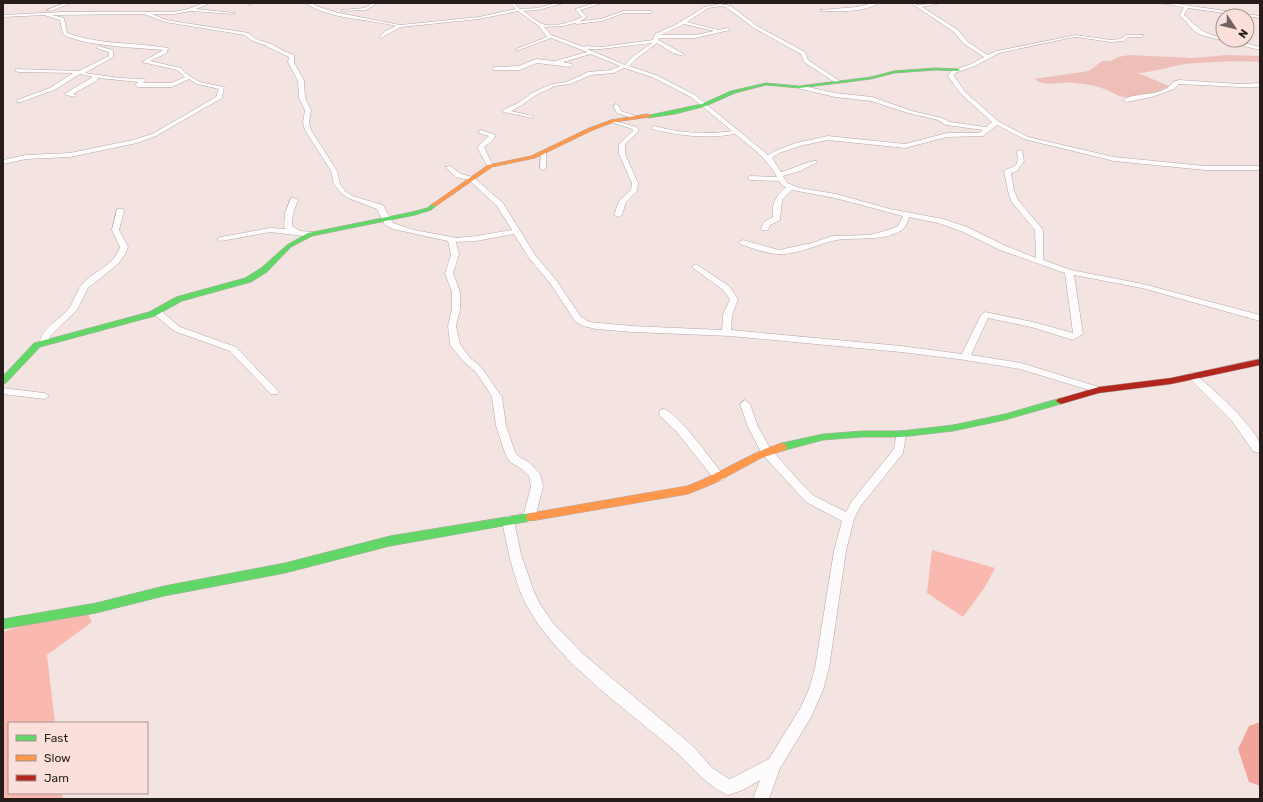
<svg xmlns="http://www.w3.org/2000/svg" width="1263" height="802" font-family="Rubik,sans-serif">
<style>
.green{fill:#eebfb8}
.forest{fill:#f9b9b0}
.lines{fill:none;stroke-linecap:round;stroke-linejoin:round}
.river{fill:#f1a49a;fill-rule:evenodd}
.street-casing{stroke:#b2a7a6;stroke-width:1}
.fast-casing{stroke:#b2a7a6;stroke-width:1}
.slow-casing{stroke:#b2a7a6;stroke-width:1}
.jam-casing{stroke:#b2a7a6;stroke-width:1}
.street{fill:#fdfbfb;fill-rule:evenodd}
.fast{fill:#63d668;fill-rule:evenodd}
.slow{fill:#ff974d;fill-rule:evenodd}
.jam{fill:#b3261e;fill-rule:evenodd}
</style>
<rect width="100%" height="100%" fill="#f3e4e2"/>
<path class="green" d="M1129,55L1192,58L1227,55L1260,56V62C1237,60 1209,62 1186,64C1170,66 1155,72 1138,73L1169,86C1157,92 1144,98 1130,98C1120,98 1113,92 1104,89C1095,85 1083,84 1074,83C1060,81 1046,88 1034,79L1089,71L1102,61H1111L1118,57Z"/>
<g class="forest">
<path d="M932,550L995,568L985,587L963,617L927,593Z"/>
<path d="M83,605L92,622L47,655L55,723H9V793H62L63,799H3V632Z"/>
</g>
<g class="lines">
<path class="river" d="M1260,722V786L1249,782L1238,749L1249,726Z"/>
<defs>
<g id="street">
<path d="M65,3H71L51,11L47,10Z"/>
<path d="M204,3H210L196,9L235,13L233,14L191,11L174,14H152L166,20L249,33C255,41 262,40 271,44C279,48 285,52 294,55V62L304,81L305,98L311,110L309,123L311,130L337,171L340,184L345,191L352,196L383,205L393,223L414,230L457,238L476,236L512,230L497,206L469,180L456,177L445,167L450,166L461,174L473,177L503,203L535,255L556,280L581,317L589,322L632,326L722,330L723,315L730,299L723,290L693,268L692,266L696,264L729,286L738,299L732,315L731,330L901,346L962,354L981,315L985,312L1033,322L1073,333L1065,273L1000,250L961,231L938,223L909,217C908,220 906,226 904,228C889,243 850,236 832,241C816,245 796,255 779,254C766,254 752,248 740,244L739,242L743,240L779,250L812,243L832,236L870,235L888,230L898,226L903,216L835,198L792,190L782,200L780,220L770,225L768,230H762L761,228L764,222L773,217C771,204 776,196 786,187L782,185L779,181L750,180L747,178L750,176L777,177C768,159 751,147 735,134C706,139 680,136 652,129V127L654,126C680,133 705,135 732,131L691,97L652,77L624,68L614,73L591,75L570,84L555,86L536,95L522,105L511,111L533,116V118L503,112V110L518,103L532,93L552,84L567,82L588,72L611,70L620,66L591,54L563,62L572,64L573,65L570,67L537,63L520,70H493L492,69L495,67L519,66L536,59L555,61L587,52L551,38L516,51V49L547,37L539,26L518,11L479,19L401,27L381,38L379,37L385,31L396,26C370,19 326,19 306,3H311L319,7L339,13L400,25L479,17L516,9L510,3H514L520,9L538,8L557,3H564L538,10L523,11C529,15 536,21 542,24C554,28 571,22 582,17L575,9L596,3H603L580,10L587,17L580,21L601,19L623,11H651L653,12L651,13H624L602,21L577,24L575,23L563,26L544,27L551,35L584,47L586,46L601,47L653,40L655,34L675,25L705,7L720,4L731,6L757,26L805,52L808,60L840,81V83H836L804,62L801,54L754,28L726,7L720,6L708,8L687,22L718,30L728,28L730,30L695,38H659L658,40L684,54V56L673,53L657,43L636,59L629,66L656,75L695,95L768,155L775,151L796,143L828,136L905,144L947,133H979L983,130L946,125L938,120L908,113L871,101L835,97L797,88L796,87L799,85L835,93L872,97L912,111L942,118L950,122L986,127L992,122L961,94L948,76L951,71L971,64L984,57L964,44L954,32L911,3L918,5L941,3L922,7L958,30L968,42L987,55L997,51L1076,35L1111,40L1120,39L1127,35H1144L1142,37H1128L1123,41L1111,42L1076,37L1069,38L999,53L975,66L955,73L954,76L965,92L998,121L1028,137L1114,157L1205,166H1260V170H1205L1114,161L1024,139L997,125L983,136L947,137L905,148L828,140L800,146L779,153L772,158L781,172C789,170 811,160 816,161V163L800,171L783,176L787,183L800,188L836,194L890,209L943,219L967,227L1006,246L1036,258L1035,230L1011,201L1008,191L1004,171C1015,164 1019,170 1017,151L1022,150L1024,161L1017,171L1011,173L1014,191L1018,200L1043,230V260L1071,270L1143,284L1260,315V321L1142,288L1074,275L1083,334L1073,340L1031,327L988,318L971,355L1021,363L1102,388L1104,390L1099,393L1020,369L965,360L901,352L730,336L632,332L596,329L583,326L575,321L550,283L529,258L514,234L476,241L456,242L459,255L453,273L460,292V309L456,326L460,344L470,358L481,367L502,397L506,426L515,452L518,456L530,463L540,474L543,486L535,518L533,521L529,523L525,521L523,518L531,486L529,476L522,469L510,462L505,453L496,426L492,397L488,390L475,371L464,362L450,345L448,326L452,309V292L445,273L451,255L448,241L393,229L385,225L377,209L348,198L341,193L334,184L331,171L305,130L303,123L305,110L299,98L298,81L288,62L289,57C281,54 276,50 268,47C260,42 252,43 245,35L165,22L144,14L52,15L64,18L67,33C99,45 134,42 168,48L167,53L150,61L181,68L185,73L200,82L224,87L222,98L156,136L137,143L70,157L26,159L3,164V160L26,155L70,153L133,140L152,134L216,97L219,89L197,84L189,79L172,87H138L135,85L138,82L98,78L96,81L73,94L76,95V97L66,95V93L93,77L80,74L54,90L21,102H17V100L50,88L73,73L18,72L16,71V69L79,71L109,56V52L96,48L98,46L113,50V57L85,73L120,78L143,79L146,81L143,83H171L185,77L177,70L142,62L163,50C140,48 80,46 63,34L60,20L44,15L3,17V15L62,12H174L188,9ZM684,24L714,31L695,35H661ZM652,43L632,57L625,65L587,49H601Z"/>
<path d="M247,3H252L253,4L251,5Z"/>
<path d="M373,3L376,4L366,10L343,11L341,10L365,8Z"/>
<path d="M873,3H879C863,13 840,11 822,11L820,10L857,7Z"/>
<path d="M1160,3H1171L1260,16V18L1188,8L1184,15C1200,29 1201,33 1223,38V40H1232L1260,47V50L1201,35L1194,31L1180,15L1184,7Z"/>
<path d="M1257,3H1260V4H1258Z"/>
<path d="M1179,80L1240,84L1260,83V87H1240L1179,84L1174,89L1152,97L1126,102L1123,100C1137,91 1163,98 1173,82Z"/>
<path d="M616,104L618,105L621,111L639,117L636,119L617,113L613,106Z"/>
<path d="M611,120L637,127L639,131L625,144V154L638,183L637,191L626,202L622,215L618,217L614,215L619,201L631,190L632,183L619,154V144L633,131L632,129L611,122Z"/>
<path d="M481,130L496,135L492,141L484,147L493,166L492,167H488L477,147L489,136L479,133V131Z"/>
<path d="M541,152L546,153V168L543,170L540,168Z"/>
<path d="M291,198H294L298,200L293,213L292,226L300,231L313,232V236H304L270,232L221,241L217,239L221,237L270,228L286,229L284,227L285,213Z"/>
<path d="M117,209H123L124,211L119,230L128,247L126,253L118,264L88,288L77,310L50,336L48,344H42L40,342C43,326 61,320 70,307C75,299 77,289 85,281C98,269 114,265 120,247L112,230Z"/>
<path d="M157,309L160,310L180,327L236,347L277,390L279,392L277,394H271L230,351L174,331L154,314L153,312L154,310Z"/>
<path d="M1192,373L1195,374C1212,388 1253,424 1260,444C1261,446 1260,450 1260,453L1253,451L1232,421L1187,376L1189,374Z"/>
<path d="M3,388L44,393L49,396L44,399L3,394Z"/>
<path d="M745,400L750,404L758,427L770,448L800,482L814,496L846,512L852,501L894,449L897,431H905L906,434L903,453L860,507L854,519L846,551L829,668L823,690L811,717L780,768L769,799H753L760,780L743,790L728,795C703,784 689,762 668,745C623,707 562,664 531,613C515,587 508,551 502,521L504,518L508,516L512,518L514,521L521,554L534,592L540,604L553,623L583,654L694,747L711,767L729,779L734,777L769,759L801,707L809,689L815,668L834,551L842,521L806,502L762,454L748,427L740,404Z"/>
<path d="M664,409C679,414 711,460 723,474L725,477L723,480L719,481L715,480L676,431L660,416L659,413L660,410Z"/>
</g>
<g id="fast">
<path d="M936,68L958,69L960,70L958,71L936,70L894,73L871,79L799,88L766,85L735,93L706,106L675,114L648,118L645,116L702,104L731,91L766,83L799,86L871,77L894,71Z"/>
<path d="M434,203L437,205L431,210L415,215L312,236L291,247L267,272L251,282L182,301L155,316L40,347L6,383L3,384V376L34,343L149,312L176,297L245,278L261,268L287,245L308,233L412,212L427,208Z"/>
<path d="M1061,398L1064,399L1066,401L1064,403L1005,420L953,431L901,437H862L823,440L782,451L779,450L777,447L779,444L782,443L823,434L862,431H901L953,425L1005,414Z"/>
<path d="M531,513L535,514L536,517L535,520L531,521L390,546L285,573L164,596L96,613L3,629V619L96,603L164,586L285,563L390,536Z"/>
</g>
<g id="slow">
<path d="M648,114L651,116L650,117L614,122L593,130L535,158L492,167L436,206L431,205L488,165L531,156L589,128L611,120Z"/>
<path d="M782,443L785,444L787,447L785,450L761,458L715,483L688,494L531,521L527,520L526,517L527,514L531,513L687,486C720,474 748,453 782,443Z"/>
</g>
<path id="jam" d="M1260,359V365L1171,384L1099,393L1061,404L1056,401L1058,399L1099,387L1171,378Z"/>
</defs>
<use href="#street" class="street-casing"/>
<use href="#fast" class="fast-casing"/>
<use href="#slow" class="slow-casing"/>
<use href="#jam" class="jam-casing"/>
<use href="#street" class="street"/>
<use href="#fast" class="fast"/>
<use href="#slow" class="slow"/>
<use href="#jam" class="jam"/>
</g>
<rect width="1263" height="802" fill="none" stroke="#261d1b" stroke-width="8"/>
<rect x="8" y="722" width="140" height="72" fill="#fadfdb" stroke="#a5918e"/>
<rect x="16" y="735" width="20" height="6" fill="#63d668" stroke="#a5918e"/>
<text x="44" y="742" font-size="12" fill="#261d1b">Fast</text>
<rect x="16" y="755" width="20" height="6" fill="#ff974d" stroke="#a5918e"/>
<text x="44" y="762" font-size="12" fill="#261d1b">Slow</text>
<rect x="16" y="775" width="20" height="6" fill="#b3261e" stroke="#a5918e"/>
<text x="44" y="782" font-size="12" fill="#261d1b">Jam</text>
<g transform="translate(1235 28) rotate(125)"><circle r="19" fill="#fadfdb" stroke="#a5918e"/>
<path d="M0-3L7 15L0 10L-7 15Z" fill="#6e6361"/>
<text y="-6" font-size="11" font-weight="bold" text-anchor="middle" fill="#261d1b">N</text>
</g>
</svg>
